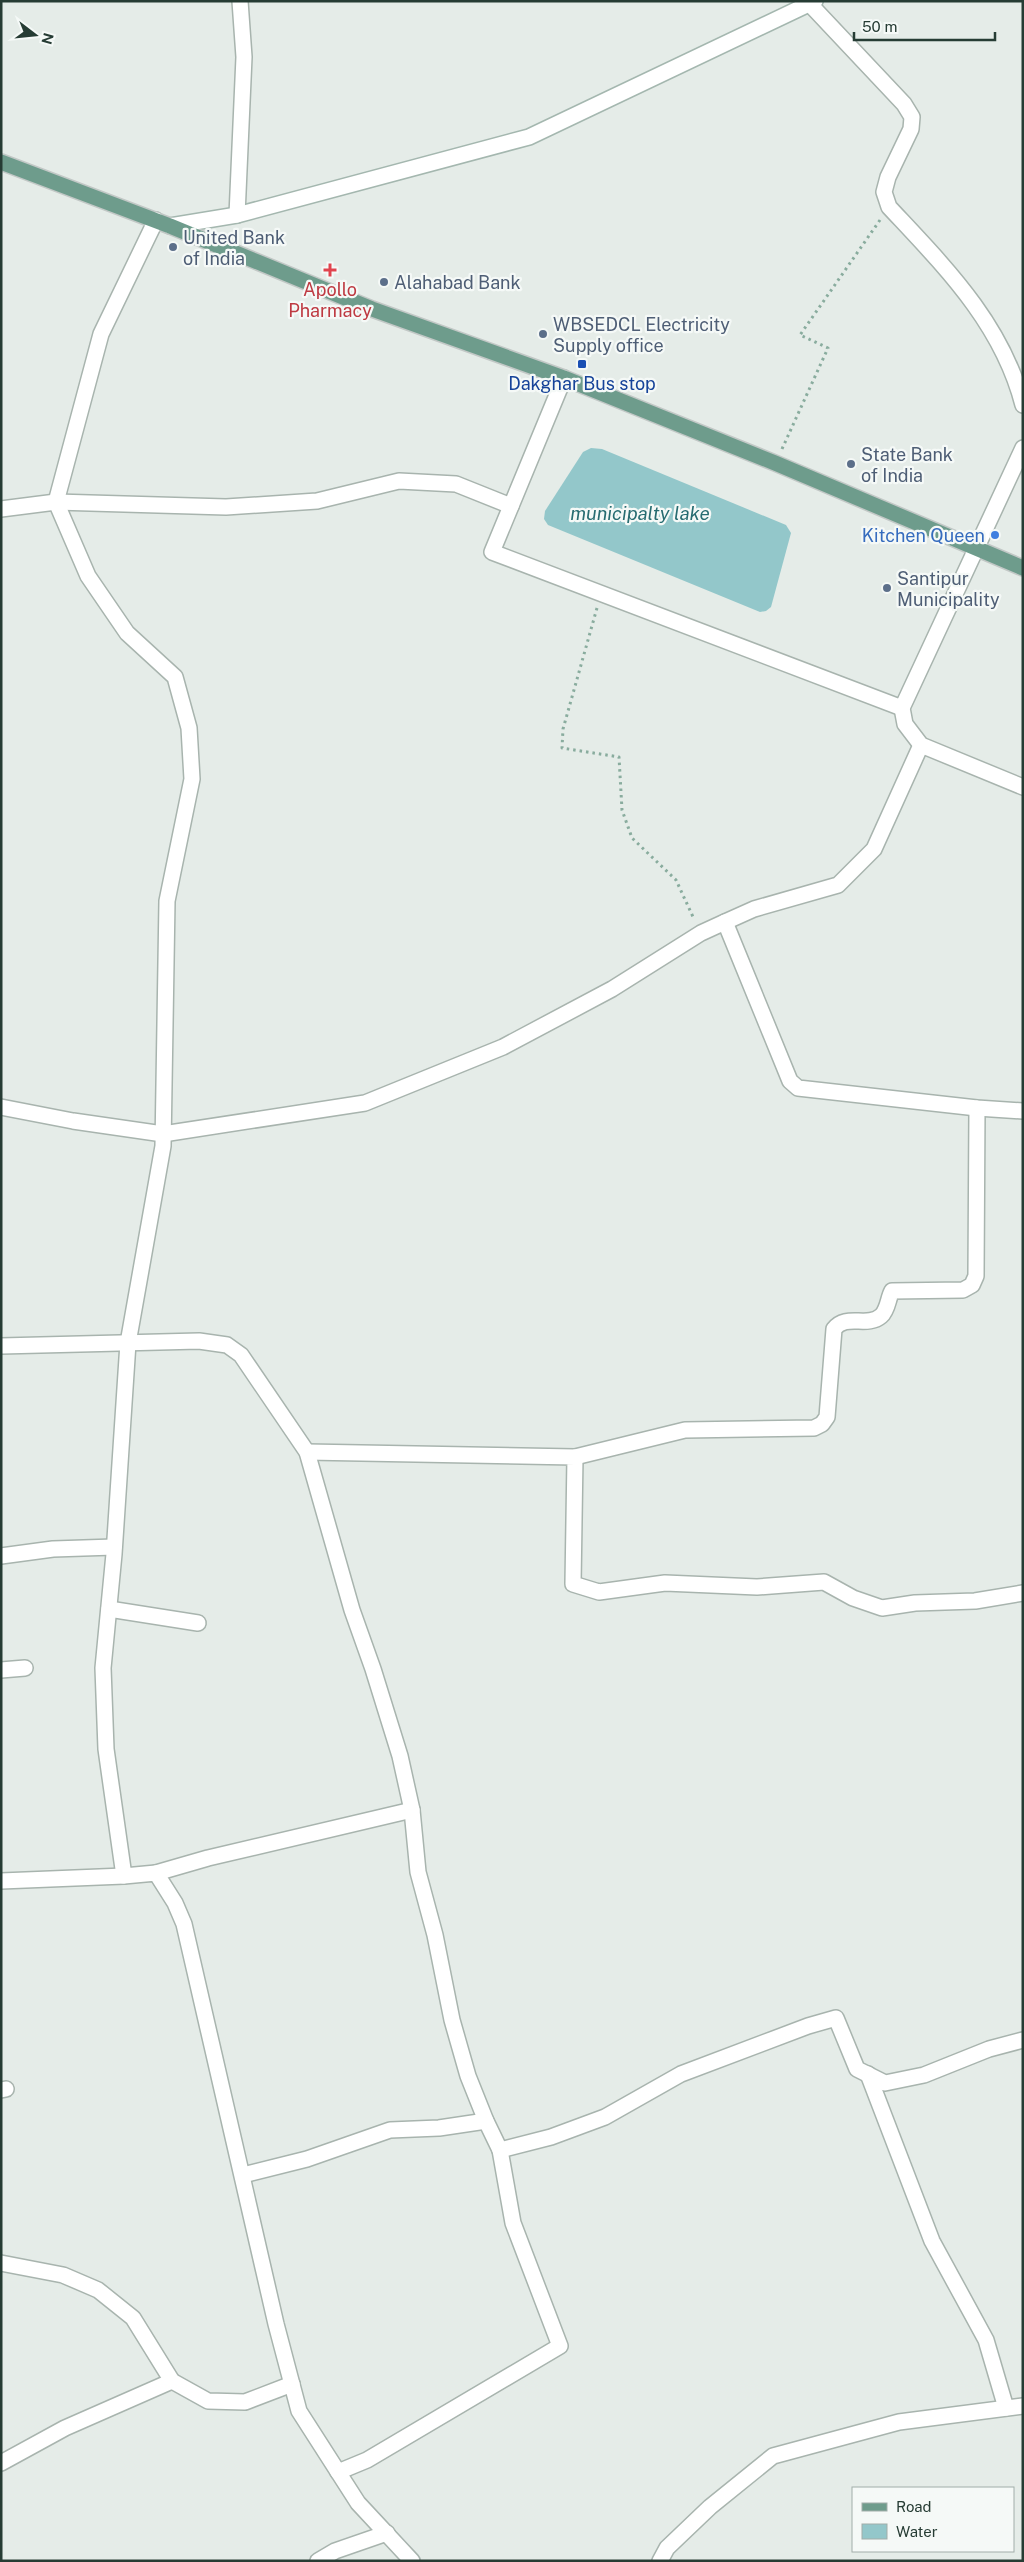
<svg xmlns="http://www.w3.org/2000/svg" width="1024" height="2562" font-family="'Public Sans',sans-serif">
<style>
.water{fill:#93c7ca}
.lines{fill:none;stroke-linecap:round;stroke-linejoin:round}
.street-casing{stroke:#a8b4ae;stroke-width:18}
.secondary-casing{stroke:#a4b7af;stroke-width:18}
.primary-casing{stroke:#c2c8c6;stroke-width:18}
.path{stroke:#89ac9e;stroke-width:3;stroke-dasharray:2.5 4;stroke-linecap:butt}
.street{stroke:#fff;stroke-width:15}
.secondary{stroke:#fff;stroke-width:15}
.primary{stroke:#6e9c8c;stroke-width:15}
.service-dot{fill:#5c6f8a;stroke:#f5f9f7;stroke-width:2}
.health-dot{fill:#e0444e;stroke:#f5f9f7;stroke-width:2}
.transit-dot{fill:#1a4fb4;stroke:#f5f9f7;stroke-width:2}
.shop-dot{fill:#3f7fe0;stroke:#f5f9f7;stroke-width:2}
.labels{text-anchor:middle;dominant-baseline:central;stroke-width:4.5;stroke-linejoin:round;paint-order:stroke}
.service-label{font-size:18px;fill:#4e5e75;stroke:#f5f9f7;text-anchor:start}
.health-label{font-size:18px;fill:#be3a42;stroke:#f5f9f7}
.transit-label{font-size:18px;fill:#164399;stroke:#f5f9f7}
.shop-label{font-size:18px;fill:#366cbe;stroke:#f5f9f7;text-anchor:end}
.water-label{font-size:19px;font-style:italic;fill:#276c71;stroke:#f5f9f7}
</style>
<rect width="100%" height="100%" fill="#e5ece8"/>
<path class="water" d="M591,448L602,449L786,525L791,533L771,607L766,611L760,612L548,525L544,519L545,511L583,452Z"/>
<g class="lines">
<defs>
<g id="street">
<path d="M807,1L904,104L912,117L911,129L888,177L884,192L889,207C944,266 1002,323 1023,405"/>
<path d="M237,215L244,57L240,1"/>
<path d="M156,220L101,334L56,502L88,576L127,633L175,677L189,728L192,779L167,901L163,1146L128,1343L114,1554L103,1668L106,1749L124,1876L156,1873L175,1903L184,1924L276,2324L299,2411L358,2503L412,2561"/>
<path d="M564,378L492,552L902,708"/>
<path d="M1023,448L902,708L905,724L921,745L1023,787"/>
<path d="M1,509L56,502L226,507L317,501L399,481L456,484L511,506"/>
<path d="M725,922L790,1081L798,1088L977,1108L1023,1111"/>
<path d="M1,1107L73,1121L163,1134L365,1103L503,1047L612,989L701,933L725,922L754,909L838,885L874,849L921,745"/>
<path d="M1,1346L199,1341L227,1345L241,1355L307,1452L352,1610L373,1669L400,1756L412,1810L418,1872L435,1935L452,2020L468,2076L486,2121L500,2150L551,2137L605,2117L681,2074L808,2026L836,2018L857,2069L885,2083L924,2075L989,2049L1023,2040"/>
<path d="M307,1452L575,1457L573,1584L599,1592L665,1583L757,1587L824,1582L853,1598L882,1608L915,1603L975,1601L1023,1593"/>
<path d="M575,1457L685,1430L814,1428L822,1424L827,1417L834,1329C846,1313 867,1328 881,1316C888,1310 888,1298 892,1291L963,1290L972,1285L976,1276L977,1108"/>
<path d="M1,1556L53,1549L114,1547"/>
<path d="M109,1609L198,1623"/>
<path d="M1,1670L25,1668"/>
<path d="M156,1873L208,1858L412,1810"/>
<path d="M1,1881L124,1876"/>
<path d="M868,2074L932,2241L986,2340L1006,2408"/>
<path d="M1,2090L6,2089"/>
<path d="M243,2175L307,2159L390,2130L439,2128L486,2121"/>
<path d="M1,2263L63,2275L98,2290L133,2318L172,2381L208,2401L245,2402L292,2384"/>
<path d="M1,2463L65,2428L172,2381"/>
<path d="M338,2472L367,2460L560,2346L513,2223L500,2150"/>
<path d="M318,2561L335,2551L387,2533"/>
<path d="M660,2561L667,2548L710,2507L773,2456L899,2422L1023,2406"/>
</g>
<path id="secondary" d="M170,226L237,215L529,137L815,1"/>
<path id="primary" d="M1,162L170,226L372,309L564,378L775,463L1023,568"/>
</defs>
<use href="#street" class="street-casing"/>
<use href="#secondary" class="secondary-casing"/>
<use href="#primary" class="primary-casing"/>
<g class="path">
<path d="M782,449L828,348L800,335L880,220"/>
<path d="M597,608L563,729L562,748L619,757L622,810L632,838L676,880L694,919"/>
</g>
<use href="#street" class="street"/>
<use href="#secondary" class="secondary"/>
<use href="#primary" class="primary"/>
</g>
<g class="service-dot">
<circle cx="173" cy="247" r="5"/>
<circle cx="384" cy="282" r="5"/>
<circle cx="543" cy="334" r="5"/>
<circle cx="851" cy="464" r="5"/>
<circle cx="887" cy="588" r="5"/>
</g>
<path class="health-dot" d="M327.5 262.5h5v5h5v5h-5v5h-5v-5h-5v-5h5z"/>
<rect class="transit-dot" x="577" y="359" width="10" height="10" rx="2.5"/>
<circle class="shop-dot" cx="995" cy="535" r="5"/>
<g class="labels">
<g class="service-label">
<text x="183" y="237">United Bank<tspan x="183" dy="21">of India</tspan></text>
<text x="394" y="282">Alahabad Bank</text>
<text x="553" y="324">WBSEDCL Electricity<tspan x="553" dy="21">Supply office</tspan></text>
<text x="861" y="454">State Bank<tspan x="861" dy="21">of India</tspan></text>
<text x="897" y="578">Santipur<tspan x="897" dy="21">Municipality</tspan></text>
</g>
<g class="health-label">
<text x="330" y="289">Apollo<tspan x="330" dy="21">Pharmacy</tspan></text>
</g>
<g class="transit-label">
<text x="582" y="383">Dakghar Bus stop</text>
</g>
<g class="shop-label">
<text x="985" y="535">Kitchen Queen</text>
</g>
<g class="water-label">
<text x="640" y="513">municipalty lake</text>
</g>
</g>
<rect width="1024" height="2562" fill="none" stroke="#263c34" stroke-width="5"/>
<rect x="852" y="2487" width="162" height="65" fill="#f5f9f7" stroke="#a2ada9"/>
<rect x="862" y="2503" width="25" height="8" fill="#6e9c8c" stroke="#a2ada9"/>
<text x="896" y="2512" font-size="15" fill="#263c34">Road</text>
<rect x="862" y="2524" width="25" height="15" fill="#93c7ca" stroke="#a2ada9"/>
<text x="896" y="2537" font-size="15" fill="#263c34">Water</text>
<g transform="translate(35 35) rotate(106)" stroke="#f5f9f7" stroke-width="4" paint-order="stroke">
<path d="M0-4L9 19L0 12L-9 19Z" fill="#263c34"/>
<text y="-8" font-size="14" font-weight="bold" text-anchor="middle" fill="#263c34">N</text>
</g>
<path d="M854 32v8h141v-8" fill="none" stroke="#263c34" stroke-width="2.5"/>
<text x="862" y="32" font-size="15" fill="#263c34" stroke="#f5f9f7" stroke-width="4" paint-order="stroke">50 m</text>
</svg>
